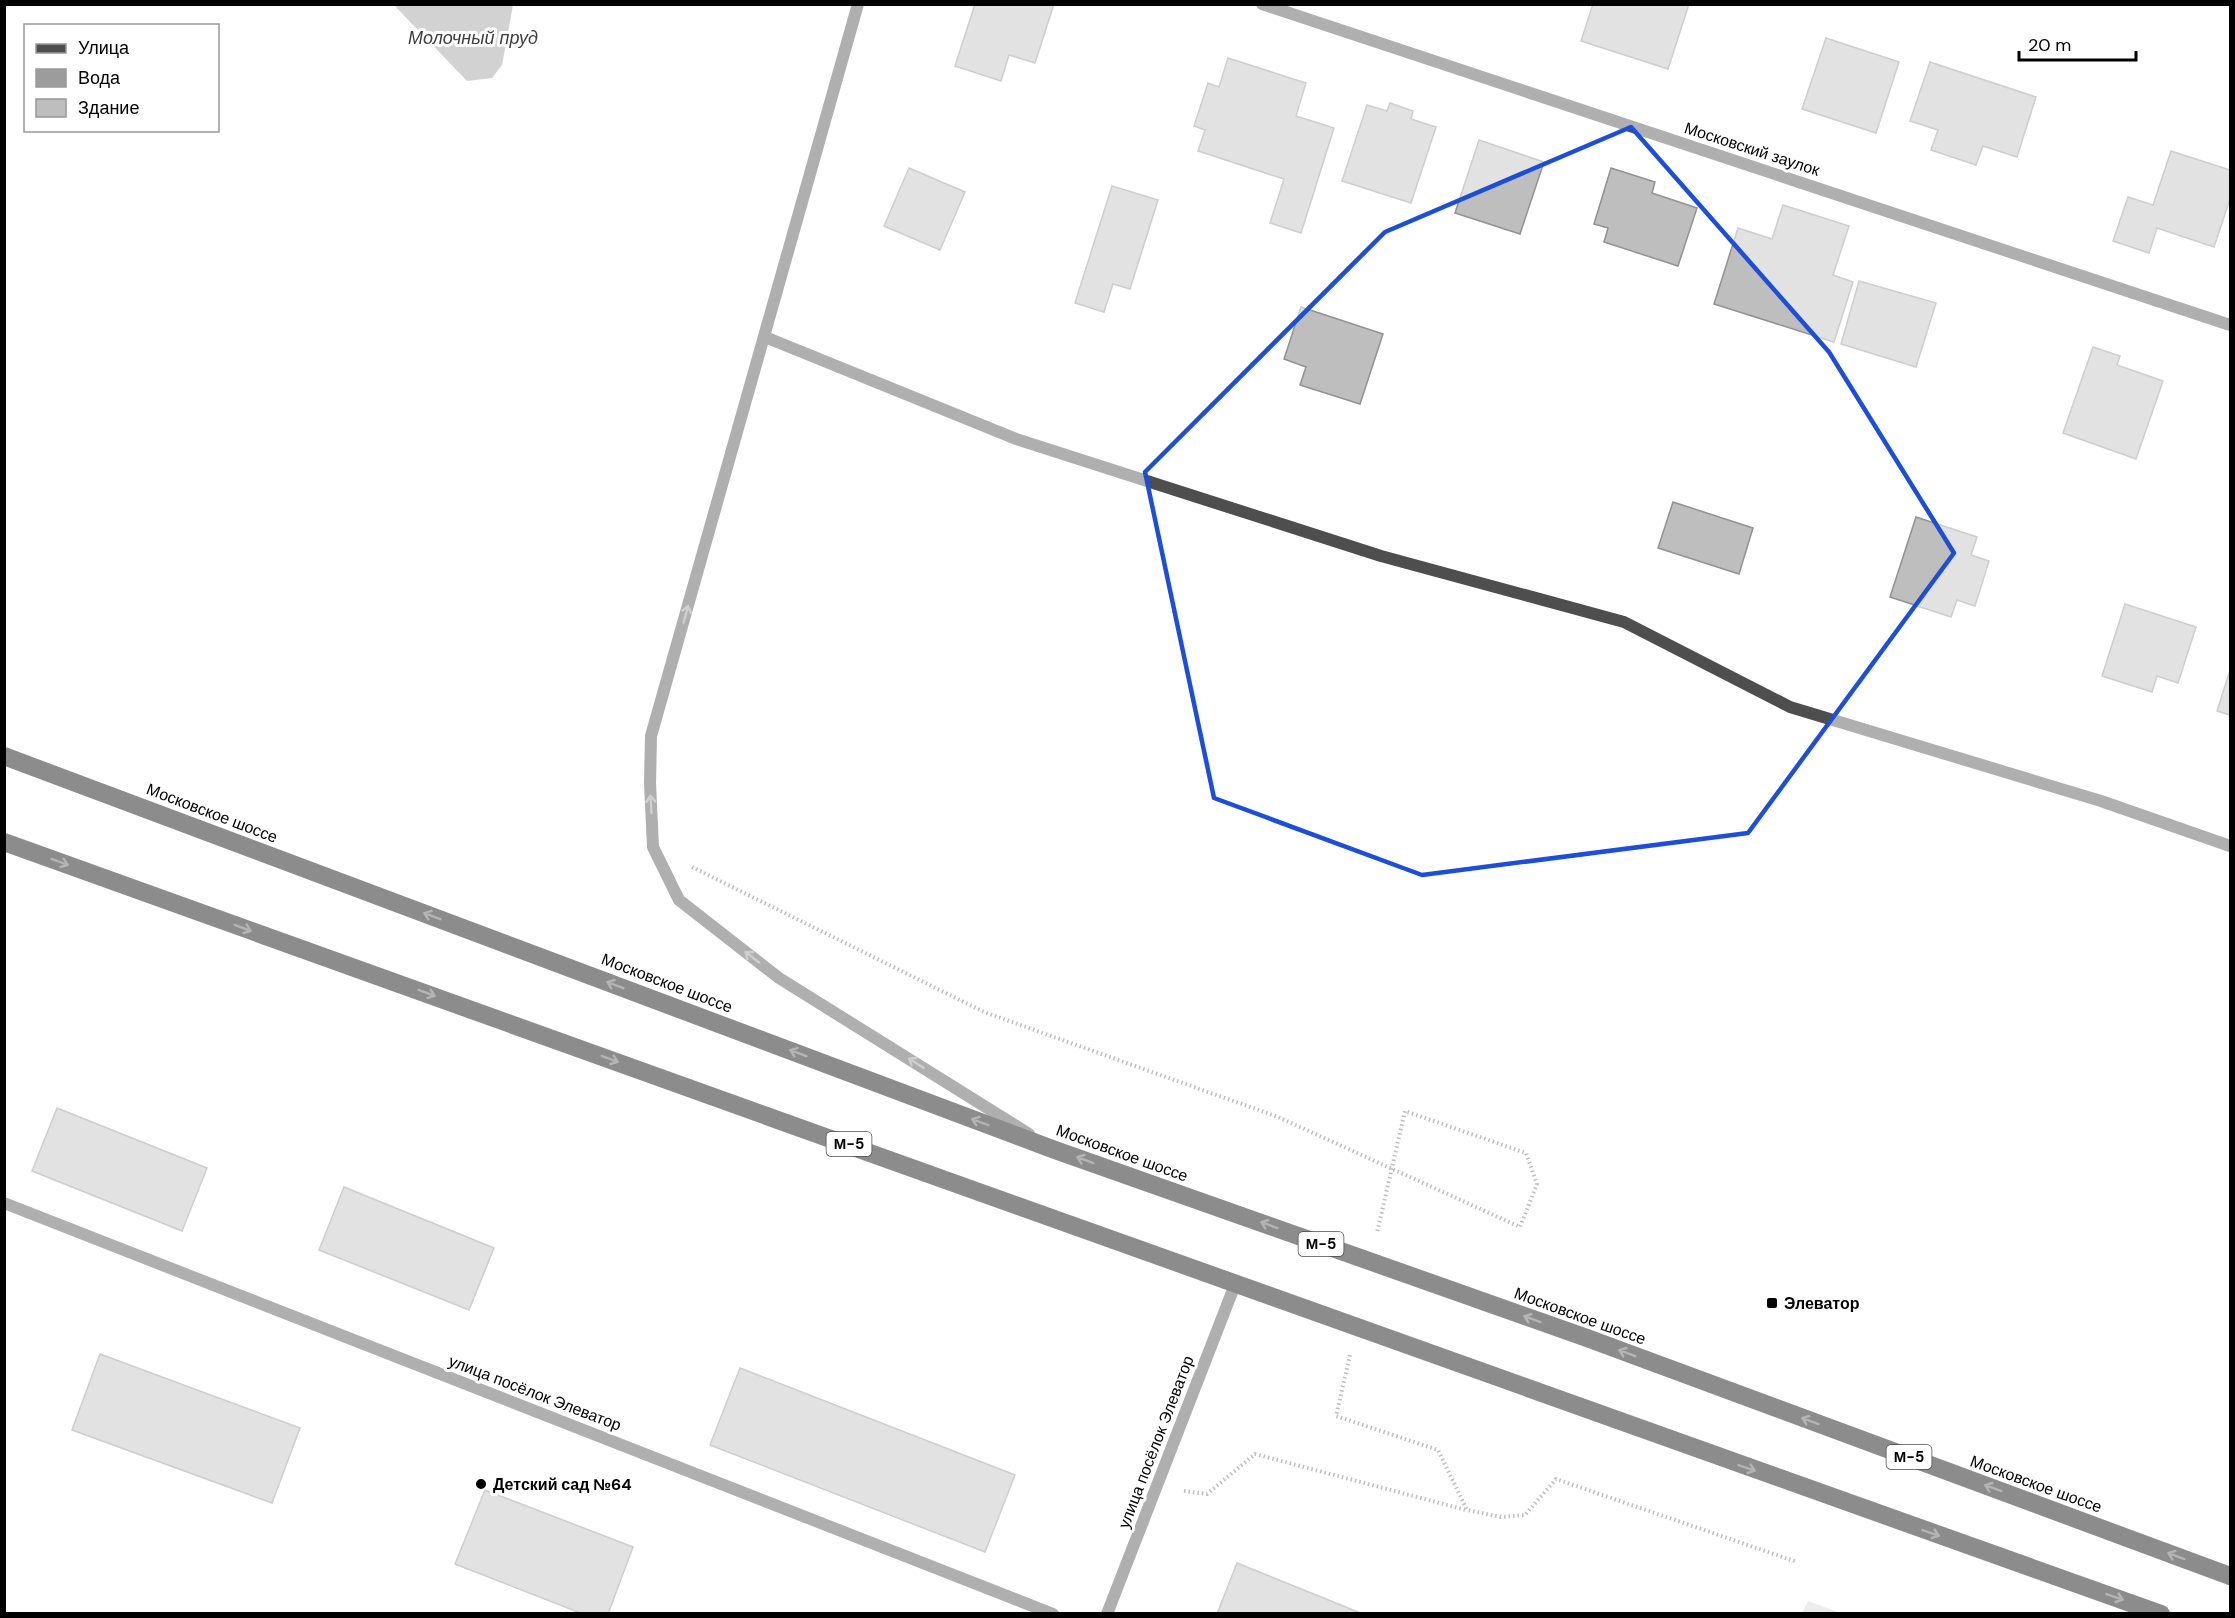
<svg xmlns="http://www.w3.org/2000/svg" width="2235" height="1618" font-family="'DM Sans',sans-serif">
<style>
.green{fill:#d5d5d5}
.water{fill:#9c9c9c}
.building{fill:#bebebe;stroke:#929292;stroke-width:1.5}
.lines{fill:none;stroke-linecap:round;stroke-linejoin:round}
.path{stroke:#707070;stroke-width:4;stroke-dasharray:1.5 3;stroke-linecap:butt}
.lane{stroke:#4e4e4e;stroke-width:12}
.street{stroke:#4e4e4e;stroke-width:12}
.highway{stroke:#000;stroke-width:18}
.oneway{stroke:#959595}
.oneway2{stroke:#595959}
.marked{fill:none;stroke:#1d4ed8;stroke-width:4.5;stroke-linejoin:round}
.poi-dot{fill:#000;stroke:#fff;stroke-width:2}
.labels{text-anchor:middle;dominant-baseline:central;stroke-width:6;stroke-linejoin:round;paint-order:stroke}
.shield{fill:#fff;stroke:#4c4c4c;stroke-width:1.5}
.shield-label{font-size:15px;font-weight:bold;fill:#000}
.street-label{font-size:16px;fill:#000;stroke:#fff}
.poi-label{font-size:16px;font-weight:bold;fill:#000;stroke:#fff;text-anchor:start}
.water-label{font-size:18px;font-style:italic;fill:#3d3d3d;stroke:#fff}
</style>
<rect width="100%" height="100%" fill="#fff"/>
<path class="green" d="M1808,1601L1840,1613H1802Z"/>
<path class="water" d="M394,5H513L502,65L492,78L467,81Z"/>
<g class="building">
<path d="M975,4H1054L1035,63L1009,55L1001,81L955,66Z"/>
<path d="M1593,4H1689L1668,69L1581,41Z"/>
<path d="M1826,38L1899,62L1876,133L1802,109Z"/>
<path d="M1228,58L1306,83L1296,116L1334,128L1301,233L1270,223L1284,179L1198,151L1205,130L1194,126L1208,83L1219,87Z"/>
<path d="M1930,62L2036,97L2017,157L1983,146L1976,165L1931,150L1938,130L1910,121Z"/>
<path d="M1390,103L1413,111L1411,119L1436,127L1411,203L1342,181L1367,105L1387,111Z"/>
<path d="M1479,140L1544,162L1520,234L1455,213Z"/>
<path d="M2171,151L2230,170V199L2214,247L2157,228L2149,253L2113,241L2128,197L2153,205Z"/>
<path d="M909,168L965,192L940,250L884,226Z"/>
<path d="M1611,168L1655,182L1652,193L1697,208L1678,266L1604,242L1608,228L1594,224Z"/>
<path d="M1112,186L1158,200L1130,289L1113,284L1104,312L1075,303Z"/>
<path d="M1783,205L1849,226L1833,275L1853,282L1834,342L1714,304L1738,228L1772,239Z"/>
<path d="M1859,281L1936,303L1916,367L1841,344Z"/>
<path d="M1301,307L1383,334L1360,404L1300,385L1306,367L1284,359Z"/>
<path d="M2093,347L2120,356L2117,365L2163,381L2136,459L2063,433Z"/>
<path d="M1673,502L1753,528L1739,574L1658,548Z"/>
<path d="M1916,517L1977,537L1971,555L1989,561L1975,606L1957,600L1951,617L1890,597Z"/>
<path d="M2125,604L2196,627L2178,683L2157,676L2152,692L2102,676Z"/>
<path d="M2230,670V715L2217,711Z"/>
<path d="M57,1108L207,1168L182,1231L32,1171Z"/>
<path d="M344,1187L494,1248L469,1310L319,1250Z"/>
<path d="M100,1354L300,1428L272,1503L72,1430Z"/>
<path d="M740,1368L1015,1475L985,1552L710,1445Z"/>
<path d="M485,1490L633,1547L608,1614H583L455,1564Z"/>
<path d="M1237,1563L1363,1614H1217Z"/>
</g>
<g class="lines">
<g class="path">
<path d="M692,867L984,1012L1278,1117L1520,1227L1537,1184L1526,1153L1405,1111L1377,1233"/>
<path d="M1350,1355L1336,1416L1438,1450L1467,1510L1501,1517L1525,1515L1556,1479L1797,1562"/>
<path d="M1184,1491L1207,1494L1255,1454L1466,1510"/>
</g>
<path class="lane" d="M4,1203L1053,1614"/>
<g class="street">
<path d="M858,4L651,736L650,783L653,847L679,900L779,978L1029,1134"/>
<path d="M1262,4L2230,325"/>
<path d="M765,337L1016,439L1381,556L1624,622L1790,707L2101,801L2230,846"/>
<path d="M1107,1614L1236,1282"/>
</g>
<g class="highway">
<path d="M4,756L1055,1150L1587,1338L2230,1576"/>
<path d="M4,842C723,1099 1441,1361 2161,1614"/>
</g>
</g>
<defs><path id="oneway-shaft" d="M-6 0H5M1.5-3L5.5 0L1.5 3" fill="none" stroke-width="1.6" stroke-linecap="round" stroke-linejoin="round" transform="scale(1.5)"/></defs>
<g class="oneway">
<use href="#oneway-shaft" transform="translate(686 614) rotate(-74)"/>
<use href="#oneway-shaft" transform="translate(651 804) rotate(-93)"/>
<use href="#oneway-shaft" transform="translate(752 957) rotate(-142)"/>
<use href="#oneway-shaft" transform="translate(916 1063) rotate(-148)"/>
</g>
<g class="oneway2">
<use href="#oneway-shaft" transform="translate(60 862) rotate(20)"/>
<use href="#oneway-shaft" transform="translate(432 916) rotate(-159)"/>
<use href="#oneway-shaft" transform="translate(243 928) rotate(20)"/>
<use href="#oneway-shaft" transform="translate(615 985) rotate(-159)"/>
<use href="#oneway-shaft" transform="translate(427 993) rotate(20)"/>
<use href="#oneway-shaft" transform="translate(798 1053) rotate(-159)"/>
<use href="#oneway-shaft" transform="translate(610 1059) rotate(20)"/>
<use href="#oneway-shaft" transform="translate(980 1122) rotate(-159)"/>
<use href="#oneway-shaft" transform="translate(1085 1160) rotate(-160)"/>
<use href="#oneway-shaft" transform="translate(1269 1225) rotate(-160)"/>
<use href="#oneway-shaft" transform="translate(1532 1319) rotate(-160)"/>
<use href="#oneway-shaft" transform="translate(1627 1353) rotate(-159)"/>
<use href="#oneway-shaft" transform="translate(1810 1421) rotate(-160)"/>
<use href="#oneway-shaft" transform="translate(1747 1468) rotate(19)"/>
<use href="#oneway-shaft" transform="translate(1993 1488) rotate(-160)"/>
<use href="#oneway-shaft" transform="translate(1931 1533) rotate(19)"/>
<use href="#oneway-shaft" transform="translate(2176 1556) rotate(-160)"/>
<use href="#oneway-shaft" transform="translate(2115 1597) rotate(19)"/>
</g>
<path d="M0 0H2235V1618H0ZM1631,127L1829,352L1954,553L1748,833L1422,875L1214,798L1145,472L1385,232Z" fill="#fff" fill-opacity=".55" fill-rule="evenodd"/>
<path class="marked" d="M1631,127L1829,352L1954,553L1748,833L1422,875L1214,798L1145,472L1385,232Z"/>
<g class="poi-dot">
<rect x="1766" y="1297" width="12" height="12" rx="3"/>
<circle cx="481" cy="1484" r="6"/>
</g>
<g class="labels">
<g class="shield">
<rect x="826.5" y="1132" width="45" height="24" rx="4.5"/>
<rect x="1298.5" y="1232" width="45" height="24" rx="4.5"/>
<rect x="1886.5" y="1445" width="45" height="24" rx="4.5"/>
</g>
<g class="shield-label">
<text x="849" y="1144">М-5</text>
<text x="1321" y="1244">М-5</text>
<text x="1909" y="1457">М-5</text>
</g>
<g class="street-label">
<text transform="translate(1752 149) rotate(18)">Московский заулок</text>
<text transform="translate(212 813) rotate(21)">Московское шоссе</text>
<text transform="translate(667 983) rotate(21)">Московское шоссе</text>
<text transform="translate(1122 1153) rotate(20)">Московское шоссе</text>
<text transform="translate(1580 1316) rotate(20)">Московское шоссе</text>
<text transform="translate(535 1393) rotate(21)">улица посёлок Элеватор</text>
<text transform="translate(1156 1442) rotate(-69)">улица посёлок Элеватор</text>
<text transform="translate(2036 1484) rotate(20)">Московское шоссе</text>
</g>
<g class="poi-label">
<text x="1784" y="1303">Элеватор</text>
<text x="493" y="1484">Детский сад №64</text>
</g>
<g class="water-label">
<text x="473" y="38">Молочный пруд</text>
</g>
</g>
<rect width="2235" height="1618" fill="none" stroke="#000000" stroke-width="12"/>
<rect x="24" y="24" width="195" height="108" fill="#ffffff" stroke="#999999" stroke-width="1.5"/>
<rect x="36" y="44" width="30" height="9" fill="#4e4e4e" stroke="#999999" stroke-width="1.5"/>
<text x="78" y="54" font-size="18" fill="#000000">Улица</text>
<rect x="36" y="69" width="30" height="18" fill="#9c9c9c" stroke="#999999" stroke-width="1.5"/>
<text x="78" y="84" font-size="18" fill="#000000">Вода</text>
<rect x="36" y="99" width="30" height="18" fill="#bebebe" stroke="#999999" stroke-width="1.5"/>
<text x="78" y="114" font-size="18" fill="#000000">Здание</text>
<path d="M2019 51v9h117v-9" fill="none" stroke="#000000" stroke-width="3"/>
<text x="2028" y="51" font-size="18" fill="#000000" stroke="#ffffff" stroke-width="4.5" paint-order="stroke">20 m</text>
</svg>
